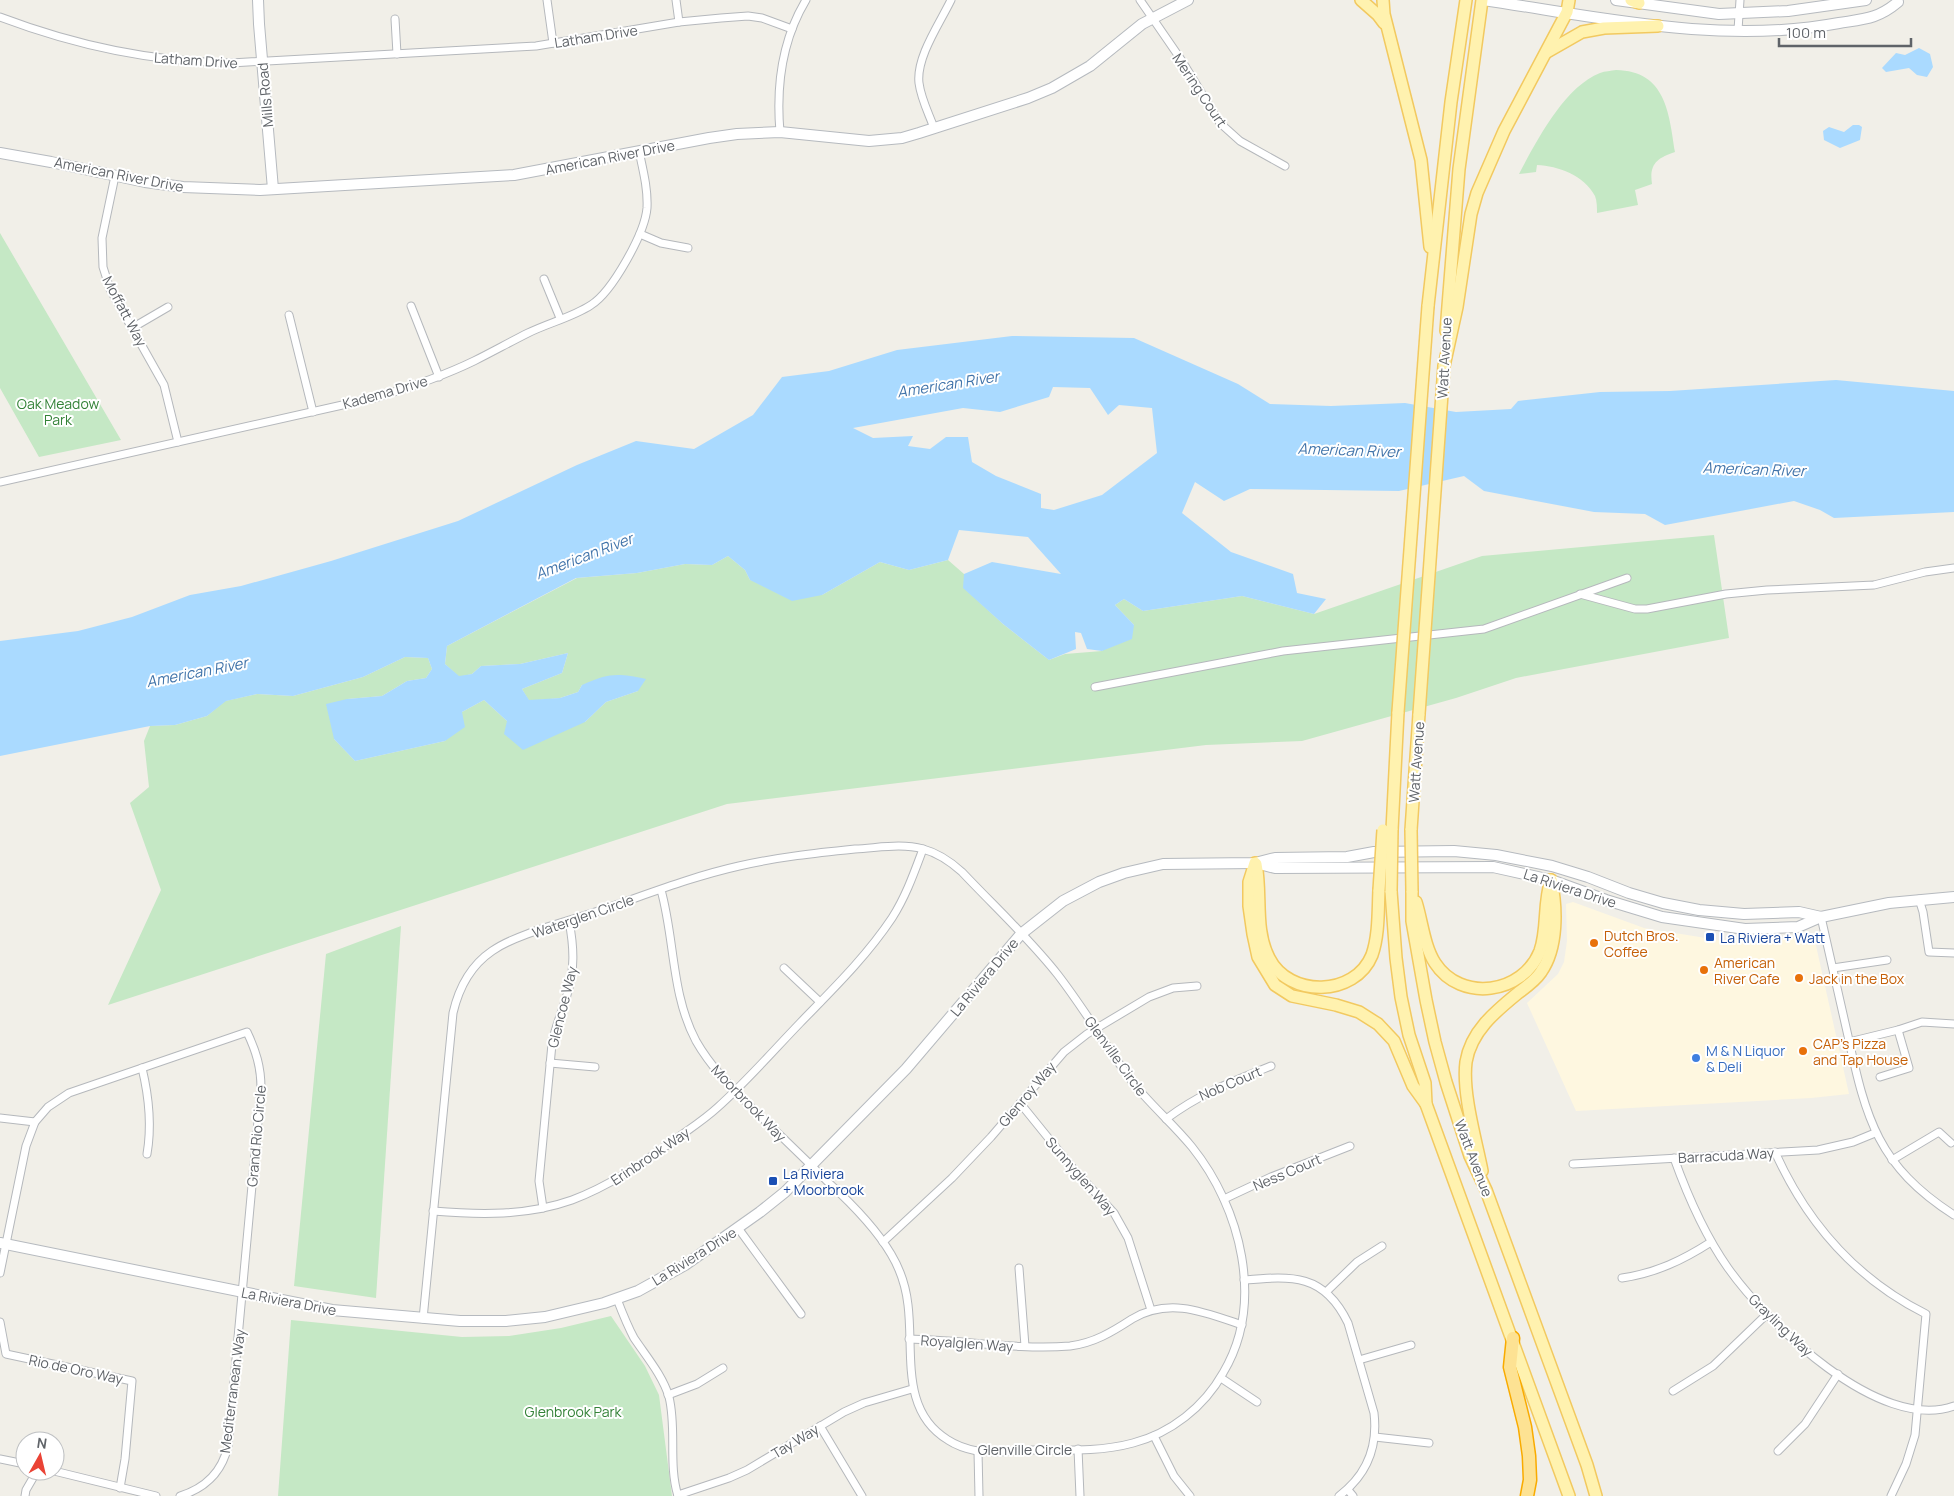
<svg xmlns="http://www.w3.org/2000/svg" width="1954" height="1496" font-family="Manrope,sans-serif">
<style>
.commercial{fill:#fef7e0}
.green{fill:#c5e8c5}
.water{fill:#aadaff;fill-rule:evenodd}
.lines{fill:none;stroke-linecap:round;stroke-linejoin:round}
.street-casing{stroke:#b5b8bc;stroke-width:9}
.secondary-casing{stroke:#b6babf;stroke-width:12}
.primary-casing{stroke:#f2c960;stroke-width:14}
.highway-casing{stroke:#f9ab00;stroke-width:15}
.street{stroke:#fff;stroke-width:7}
.secondary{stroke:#fff;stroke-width:10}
.primary{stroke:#fff2af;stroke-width:11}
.highway{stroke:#fde293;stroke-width:12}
.primary-bridge-casing{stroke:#f2c960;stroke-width:14;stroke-linecap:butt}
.primary-bridge{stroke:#fff2af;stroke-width:11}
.transit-dot{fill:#1a4fb4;stroke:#fff;stroke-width:2}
.food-dot{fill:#e8710a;stroke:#fff;stroke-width:2}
.shop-dot{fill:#3f7fe0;stroke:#fff;stroke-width:2}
.labels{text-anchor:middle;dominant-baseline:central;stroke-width:4;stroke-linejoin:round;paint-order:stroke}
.street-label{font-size:14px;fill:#5f6368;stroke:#fff}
.park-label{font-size:14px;fill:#348238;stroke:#fff}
.food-label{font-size:14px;fill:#c56008;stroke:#fff;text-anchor:start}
.transit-label{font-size:14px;fill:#164399;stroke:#fff;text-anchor:start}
.shop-label{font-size:14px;fill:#366cbe;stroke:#fff;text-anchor:start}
.water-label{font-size:15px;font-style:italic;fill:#4174aa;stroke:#fff}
</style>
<rect width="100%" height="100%" fill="#f1efe8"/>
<path class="commercial" d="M1573,902L1644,928L1718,940H1772L1810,936L1815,941L1849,1094L1811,1098L1576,1111L1527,1003L1558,974L1564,962L1567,941L1566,904Z"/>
<g class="green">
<path d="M1616,70C1666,71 1669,113 1675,152C1657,158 1649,164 1652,184L1635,190L1638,205L1597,213C1597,208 1597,201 1595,196C1584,175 1558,166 1537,165L1536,172L1519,174C1536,142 1564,87 1600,73C1605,71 1611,71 1616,70Z"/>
<path d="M0,233L7,245L121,440L39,457L0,388Z"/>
<path d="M1714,535L1729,638L1516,678L1456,698L1302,741L1206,745L727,804L108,1005L161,890L130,803L149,787L144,741L150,726L175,725L207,716L225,701L257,694L293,696L363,677L405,657L428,658L432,669L426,678L407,681L382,696L347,699L334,739L355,761L445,741L462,712L484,700L507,721L585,722L606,702L638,691L582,685L578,692L560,698L529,701L522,689L562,673L568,653L520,664L481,666L472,674L459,677L445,664L447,646L577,578L637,573L685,564L712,565L728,556L745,570L750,580L822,595L880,562L909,570L948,560L964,574V588L1003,624L1049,660L1065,654L1102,651L1134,625L1115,605L1124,599L1143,611L1242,596L1314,614L1482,556Z"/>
<path d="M401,926L376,1298L294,1286L326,954Z"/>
<path d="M611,1316L645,1366L659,1395L672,1496H278L291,1320L462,1337L509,1336L561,1328Z"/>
</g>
<g class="water">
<path d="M1919,48L1930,54L1933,67L1927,77L1917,75L1909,68L1886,72L1882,68L1896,53L1905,55Z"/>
<path d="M1853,125H1859L1862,127L1860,140L1840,148L1824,140L1823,131L1829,127L1844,132Z"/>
<path d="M1012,336L1134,338L1238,384L1270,404L1331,406L1405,403L1456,412L1511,409L1518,401L1600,392L1670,391L1836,380L1954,391V512L1834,518L1820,510L1794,501L1665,525L1645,514L1594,512L1484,491L1464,476L1399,491L1250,489L1224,501L1195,482L1182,513L1231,552L1293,574L1297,593L1326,599L1314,614L1242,596L1143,611L1124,599L1115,605L1134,625L1132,639L1102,651L1087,649L1081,633L1075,632L1076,649L1049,660L1003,624L963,588L964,574L992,562L1061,574L1028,537L959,530L948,560L909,570L880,562L822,595L792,601L750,580L745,570L728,556L712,565L685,564L637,573L576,578L447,646L445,664L459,676L472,674L481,666L520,664L568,653L562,673L522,689L529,700L560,698L578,692L582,685C609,673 617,673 646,679L638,691L606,702L585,722L523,750L504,734L507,721L484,700L462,712L465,727L445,741L355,761L334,739L326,704L347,699L382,696L407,681L426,678L432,669L428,658L405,657L363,677L293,696L257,694L226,701L207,716L175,725L150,726L0,756V641L78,631L132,617L190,595L241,586L331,561L458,521L577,465L636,441L694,449L753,415L782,377L829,371L897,350ZM1053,387L1090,388L1108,415L1119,405L1152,408L1157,453L1102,495L1054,510L1041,508V494L996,476L972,462L968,437H946L930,449L908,446L913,436L873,438L853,428L963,408L1000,412L1049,397Z"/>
</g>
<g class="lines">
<defs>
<g id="street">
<path d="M547,0L553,43"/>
<path d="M676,0L679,22"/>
<path d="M1140,0L1182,61L1220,123L1240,141L1285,166"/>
<path d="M0,17C74,45 152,62 231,63L536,46L679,22L721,18L748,16L762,18L792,29"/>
<path d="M395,19L397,54"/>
<path d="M1738,30L1740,0"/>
<path d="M934,128C929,114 921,99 919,83C916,57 940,23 951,0"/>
<path d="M780,132C776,86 782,40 806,0"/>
<path d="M115,176L102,238L103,267L110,289L164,385L178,442"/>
<path d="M640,234L661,243L688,248"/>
<path d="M544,279L560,318"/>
<path d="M411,306L439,377"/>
<path d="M289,315L313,412"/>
<path d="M132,328L168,307"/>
<path d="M0,482L378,397C411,387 443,376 474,361C492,352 510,342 528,333C548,323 573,317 591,305C612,292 645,233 647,208C648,189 643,170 639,151"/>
<path d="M1580,594L1635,609H1647L1726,594L1767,590L1874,585L1925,572L1954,568"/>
<path d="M1095,687L1283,651L1484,629L1627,578"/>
<path d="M1919,899L1923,912L1929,952L1954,953"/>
<path d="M1821,917C1830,956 1839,996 1848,1036C1866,1119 1878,1166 1954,1215"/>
<path d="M784,968L820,1002"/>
<path d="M1833,968L1887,960"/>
<path d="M1849,1042L1898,1030L1922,1022L1954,1024"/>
<path d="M550,1063L595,1067"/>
<path d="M142,1068C149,1097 152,1125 147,1154"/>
<path d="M1880,1077L1909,1068L1898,1030"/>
<path d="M1020,1103L1071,1166L1114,1213L1128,1238L1151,1310"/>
<path d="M0,1118L35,1122L48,1107L69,1093L247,1032C256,1051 261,1067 261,1088L228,1446C222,1472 206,1488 180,1496"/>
<path d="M1166,1119C1201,1093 1231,1082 1271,1066"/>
<path d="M1775,1152C1807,1223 1856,1279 1926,1314L1915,1435L1906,1464L1891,1496"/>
<path d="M1674,1158C1688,1197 1704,1234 1728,1268C1767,1323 1879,1433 1954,1406"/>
<path d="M1892,1160L1939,1132L1951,1143"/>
<path d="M1573,1164L1818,1150L1853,1142L1875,1133"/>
<path d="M1224,1199L1271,1177L1350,1146"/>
<path d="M543,1208L539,1181L552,1044C555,1027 562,1012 567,995C575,970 574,947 569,921"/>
<path d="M433,1211C480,1215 527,1216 572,1200C609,1186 640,1165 673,1141C688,1130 704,1120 718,1107C747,1081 773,1051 800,1023C832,990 866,957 892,918C906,896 914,873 923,849"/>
<path d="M738,1228L801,1314"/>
<path d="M883,1242L952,1178L991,1137L1064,1052L1087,1034L1149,997L1173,988L1197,986"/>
<path d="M1019,1268L1025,1346"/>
<path d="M0,1273L26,1146L35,1122"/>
<path d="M1622,1278C1656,1273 1683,1260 1711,1242"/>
<path d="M1244,1280C1292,1276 1324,1273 1348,1323L1374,1413C1378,1447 1367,1475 1339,1496"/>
<path d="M1326,1292L1357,1262L1382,1246"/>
<path d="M617,1299C622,1312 627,1325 634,1338C646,1356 663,1376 669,1397C677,1429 668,1464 678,1496"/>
<path d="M423,1319L453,1013C459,987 470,966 492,951C516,934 566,922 595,912C643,896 690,877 739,866C778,857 816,853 855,849C878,848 901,843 923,849C938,853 951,862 962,872C994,906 1029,938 1058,975C1085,1010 1107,1048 1134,1084C1152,1106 1174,1125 1192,1147C1241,1208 1265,1303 1223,1373C1204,1407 1171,1433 1133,1443C1100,1452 1065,1450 1032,1450C1014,1451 995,1453 977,1451C967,1449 957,1446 948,1440C900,1411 914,1353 908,1305C906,1287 900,1269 891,1254C875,1227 852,1204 829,1183C805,1159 781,1136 756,1112C734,1090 712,1069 696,1041C671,994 675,940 661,890"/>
<path d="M0,1322L6,1354L132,1381L125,1459L120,1488"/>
<path d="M909,1339C963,1340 1016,1350 1070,1346C1094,1343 1112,1332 1132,1319C1169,1297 1204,1312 1242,1325"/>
<path d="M1359,1360L1411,1345"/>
<path d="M1221,1378L1257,1402"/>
<path d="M1673,1391L1713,1366L1766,1315"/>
<path d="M668,1395L697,1384L723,1368"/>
<path d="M820,1426L862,1496"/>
<path d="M1154,1436L1174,1476L1190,1496"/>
<path d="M1375,1437L1429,1443"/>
<path d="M1078,1449L1080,1496"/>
<path d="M978,1451L979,1496"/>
<path d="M1778,1451L1805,1424L1838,1374"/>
<path d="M0,1459L25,1464"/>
<path d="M54,1471L156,1496"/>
<path d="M1348,1490L1353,1496"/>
<path d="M678,1495L729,1478L747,1470L844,1412L864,1403L912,1389"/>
<path d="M25,1496L26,1490L37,1471"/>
</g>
<g id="secondary">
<path d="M258,0L259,24L273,189"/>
<path d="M1483,0C1600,17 1721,45 1839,23C1864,19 1878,19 1898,2"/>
<path d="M1616,0L1719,14L1788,11L1866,0"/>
<path d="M0,153L51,162L145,182L183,187L260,190L514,175L709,138L737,134L780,132L869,141L902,138L919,133L1028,98L1052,88L1090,66L1142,24L1188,0"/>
<path d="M1256,863L1275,868L1493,867L1551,880L1606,900L1662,917L1745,929L1798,927L1821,917L1889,903L1954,897"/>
<path d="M0,1243L332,1310L460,1321H506L545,1317L604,1303L638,1291L685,1265L760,1212L785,1192L906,1069L1021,934L1063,901L1099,882L1124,873L1163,864L1255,863L1275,858L1347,857L1374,852L1454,851L1496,855L1552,866L1588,877L1629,893L1663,903L1699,910L1744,914L1799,912L1821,917"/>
</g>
<g id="primary">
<path d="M1361,0L1378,15L1384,23"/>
<path d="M1383,0L1384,14L1421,160L1430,247"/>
<path d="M1631,0L1639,3"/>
<path d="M1547,52L1582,32L1604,28L1658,26"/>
<path d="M1428,306L1451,102L1466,0"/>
<path d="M1446,331L1459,169L1482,0"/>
<path d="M1444,366L1457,307L1471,214L1477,193L1504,131L1567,12L1569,0"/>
<path d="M1392,830L1398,712"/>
<path d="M1411,830L1419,714"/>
<path d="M1255,863L1249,882V906L1253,934L1258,957L1275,985L1292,996L1336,1005L1359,1012L1378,1024L1394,1041L1413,1086L1426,1104"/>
<path d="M1256,864C1262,895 1254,929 1269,958C1289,998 1355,997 1372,955C1379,935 1378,910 1379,890"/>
<path d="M1391,891L1396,958L1401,997L1409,1035L1425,1083L1426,1104L1569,1496"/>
<path d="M1412,891V921L1426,1000L1435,1042L1446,1082L1470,1156L1486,1190L1587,1465L1596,1496"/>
<path d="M1416,902C1422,921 1424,946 1435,963C1461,1003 1523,994 1540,951C1548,929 1543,903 1551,880"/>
<path d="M1482,1171C1476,1140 1462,1093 1466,1062C1471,1031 1496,1011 1518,993C1526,987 1535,981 1541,972C1558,948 1557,908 1551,880"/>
</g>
<path id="highway" d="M1513,1338L1510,1367L1525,1427L1529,1456L1530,1480L1527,1496"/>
</defs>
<use href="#street" class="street-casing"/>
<use href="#secondary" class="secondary-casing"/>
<use href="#primary" class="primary-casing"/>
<use href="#highway" class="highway-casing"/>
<use href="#street" class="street"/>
<use href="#secondary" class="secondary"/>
<use href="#primary" class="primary"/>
<use href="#highway" class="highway"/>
<defs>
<g id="primary-bridge">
<path d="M1398,712L1428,306"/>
<path d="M1419,714L1444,366"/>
<path d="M1411,830L1412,891"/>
<path d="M1379,890L1383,830"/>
<path d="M1391,891L1392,830"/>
</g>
</defs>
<use href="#primary-bridge" class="primary-bridge-casing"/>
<use href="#primary-bridge" class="primary-bridge"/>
</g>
<g class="transit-dot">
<rect x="1705" y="932" width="10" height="10" rx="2.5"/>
<rect x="768" y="1176" width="10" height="10" rx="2.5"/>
</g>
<g class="food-dot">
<circle cx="1594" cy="943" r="5"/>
<circle cx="1704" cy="970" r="5"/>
<circle cx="1799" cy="978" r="5"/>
<circle cx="1803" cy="1051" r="5"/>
</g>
<circle class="shop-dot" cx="1696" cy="1058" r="5"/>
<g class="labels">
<g class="street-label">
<text transform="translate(596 36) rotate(-9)">Latham Drive</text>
<text transform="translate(196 60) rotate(4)">Latham Drive</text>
<text transform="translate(1200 90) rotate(56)">Mering Court</text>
<text transform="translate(265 95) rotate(-95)">Mills Road</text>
<text transform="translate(610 157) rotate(-11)">American River Drive</text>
<text transform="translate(119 174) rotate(11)">American River Drive</text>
<text transform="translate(125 311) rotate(62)">Moffatt Way</text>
<text transform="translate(1444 358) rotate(-87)">Watt Avenue</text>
<text transform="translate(385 392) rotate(-16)">Kadema Drive</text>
<text transform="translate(1416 762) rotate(-86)">Watt Avenue</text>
<text transform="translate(1570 888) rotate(18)">La Riviera Drive</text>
<text transform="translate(583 916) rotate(-19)">Waterglen Circle</text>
<text transform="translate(984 977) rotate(-50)">La Riviera Drive</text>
<text transform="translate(562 1007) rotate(-76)">Glencoe Way</text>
<text transform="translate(1116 1056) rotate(54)">Glenville Circle</text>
<text transform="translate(1230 1083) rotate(-23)">Nob Court</text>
<text transform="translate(1027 1094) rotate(-50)">Glenroy Way</text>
<text transform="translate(749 1103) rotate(46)">Moorbrook Way</text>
<text transform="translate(256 1136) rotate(-85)">Grand Rio Circle</text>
<text transform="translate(1726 1155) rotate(-3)">Barracuda Way</text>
<text transform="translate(650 1156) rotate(-34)">Erinbrook Way</text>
<text transform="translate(1474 1158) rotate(69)">Watt Avenue</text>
<text transform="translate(1287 1172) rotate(-23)">Ness Court</text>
<text transform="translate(1081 1176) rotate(49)">Sunnyglen Way</text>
<text transform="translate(694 1256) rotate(-32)">La Riviera Drive</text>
<text transform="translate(289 1301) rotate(11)">La Riviera Drive</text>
<text transform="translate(1781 1325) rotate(44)">Grayling Way</text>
<text transform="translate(967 1343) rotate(4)">Royalglen Way</text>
<text transform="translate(76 1369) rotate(12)">Rio de Oro Way</text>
<text transform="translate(232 1391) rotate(-83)">Mediterranean Way</text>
<text transform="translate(795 1441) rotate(-31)">Tay Way</text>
<text x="1025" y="1449">Glenville Circle</text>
</g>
<g class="park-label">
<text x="58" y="403">Oak Meadow<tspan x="58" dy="16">Park</tspan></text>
<text x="573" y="1411">Glenbrook Park</text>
</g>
<g class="food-label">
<text x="1604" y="935">Dutch Bros.<tspan x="1604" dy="16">Coffee</tspan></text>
<text x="1714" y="962">American<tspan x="1714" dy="16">River Cafe</tspan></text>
<text x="1809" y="978">Jack in the Box</text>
<text x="1813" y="1043">CAP’s Pizza<tspan x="1813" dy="16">and Tap House</tspan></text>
</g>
<g class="transit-label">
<text x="1720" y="937">La Riviera + Watt</text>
<text x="783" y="1173">La Riviera<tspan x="783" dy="16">+ Moorbrook</tspan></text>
</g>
<g class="shop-label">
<text x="1706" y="1050">M &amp; N Liquor<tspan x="1706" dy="16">&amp; Deli</tspan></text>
</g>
<g class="water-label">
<text transform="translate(948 384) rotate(-9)">American River</text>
<text transform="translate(1349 450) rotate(2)">American River</text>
<text transform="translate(1754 469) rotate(2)">American River</text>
<text transform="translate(584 556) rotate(-21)">American River</text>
<text transform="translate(197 672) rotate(-11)">American River</text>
</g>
</g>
<g transform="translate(40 1456) rotate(8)"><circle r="24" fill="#ffffff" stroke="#bfc1c3"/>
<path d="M0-4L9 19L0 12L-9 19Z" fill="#ea4335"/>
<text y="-8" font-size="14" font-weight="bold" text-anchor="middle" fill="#5f6368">N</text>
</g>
<path d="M1779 38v8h132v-8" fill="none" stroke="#5f6368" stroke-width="2.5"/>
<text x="1786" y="38" font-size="15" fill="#5f6368" stroke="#ffffff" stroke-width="4" paint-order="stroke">100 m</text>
</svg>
